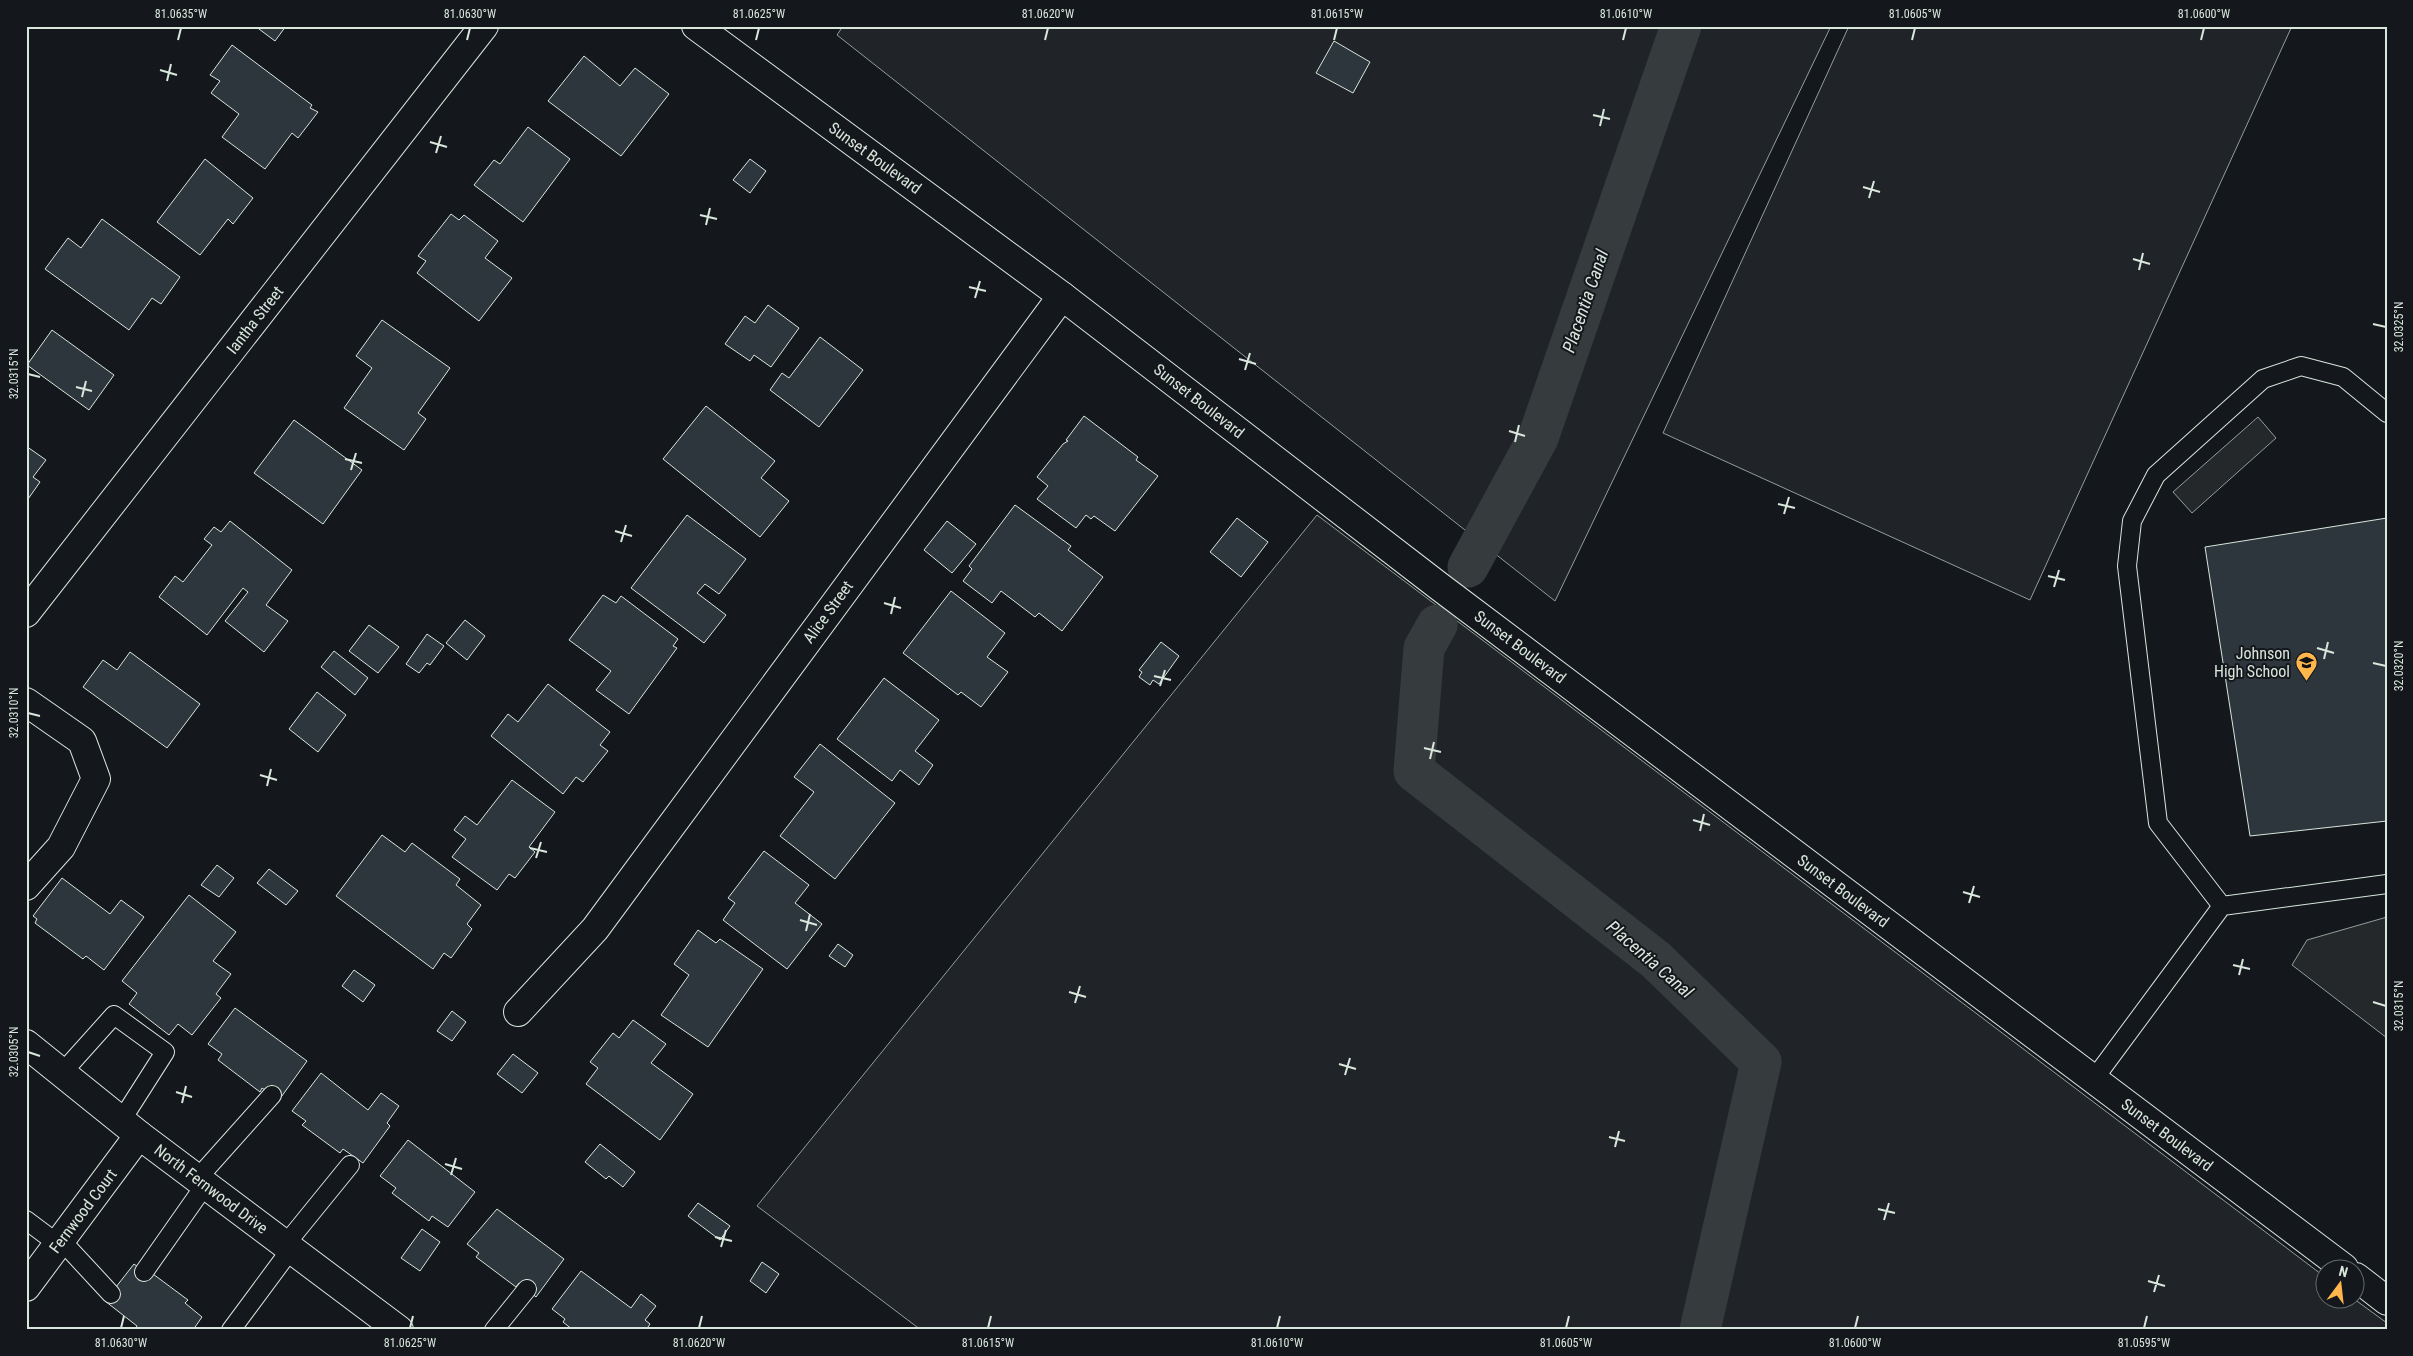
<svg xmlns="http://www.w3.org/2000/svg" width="2413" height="1356" font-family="'Roboto Condensed',sans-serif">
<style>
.green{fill:#202428;stroke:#939e99}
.parking{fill:#24282b;stroke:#939e99}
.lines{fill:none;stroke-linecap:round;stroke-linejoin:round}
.canal{stroke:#363b3e;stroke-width:41}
.building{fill:#2c363c;stroke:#d8e6dc}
.lane-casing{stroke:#d8e6dc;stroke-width:20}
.street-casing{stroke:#d8e6dc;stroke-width:30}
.lane{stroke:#14181c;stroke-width:18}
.street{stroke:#14181c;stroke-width:28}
.ticks{fill:none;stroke:#d8e6dc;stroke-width:2}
.labels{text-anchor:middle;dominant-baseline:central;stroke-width:4;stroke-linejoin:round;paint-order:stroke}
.street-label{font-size:16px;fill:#d8e6dc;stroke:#14181c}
.poi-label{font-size:16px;fill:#d8e6dc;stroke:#14181c;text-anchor:end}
.water-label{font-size:18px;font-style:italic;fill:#d8e6dc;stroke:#14181c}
.neatline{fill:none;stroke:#d8e6dc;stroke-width:2}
.ticks-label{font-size:12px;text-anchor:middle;fill:#d8e6dc}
</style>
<rect width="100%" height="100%" fill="#14181c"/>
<g class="green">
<path d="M843,26H1831L1555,601L837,35Z"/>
<path d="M1849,26H2292L2030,600L1663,433Z"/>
<path d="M1317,515L2325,1277L2326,1298L2354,1299L2387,1323V1330H921L757,1206Z"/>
</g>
<g class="parking">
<path d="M2258,417L2276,438L2192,513L2173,492Z"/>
<path d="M2387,917V1038L2292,965L2307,940Z"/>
</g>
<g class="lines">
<g class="canal">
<path d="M1468,567L1538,438L1681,26"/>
<path d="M1437,625L1424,648L1414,771L1656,960L1761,1062L1700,1330"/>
</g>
</g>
<g class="building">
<path d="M255,26H286L275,41Z"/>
<path d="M1334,41L1370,62L1353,93L1316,73Z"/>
<path d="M232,45L312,105L310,108L318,112L298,138L292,133L265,169L222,137L239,114L211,93L220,81L210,75Z"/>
<path d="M584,56L620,86L635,68L669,94L621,156L548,101Z"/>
<path d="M528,127L570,159L523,222L474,185L494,160L500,164Z"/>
<path d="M205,159L253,198L233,224L228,219L200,255L157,222Z"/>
<path d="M750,159L766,171L750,193L733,180Z"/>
<path d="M451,214L459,220L464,215L498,241L485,258L512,278L479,321L417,273L426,261L418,256Z"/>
<path d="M102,219L180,277L161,304L152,298L129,330L45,269L68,238L81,248Z"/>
<path d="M768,305L799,328L771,367L754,355L750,361L725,344L745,316L755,323Z"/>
<path d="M382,320L450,368L418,413L426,419L404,450L344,408L372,368L356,356Z"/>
<path d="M52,330L114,375L89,410L27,365Z"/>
<path d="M820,337L863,370L819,427L770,390L782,373L789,378Z"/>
<path d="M706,406L775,461L761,478L789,501L760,537L663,459Z"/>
<path d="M1084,416L1138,457L1136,460L1158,476L1115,531L1094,516L1091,519L1086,515L1076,528L1037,499L1048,486L1037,477L1063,444L1068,441L1066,440Z"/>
<path d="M294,420L362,470L323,524L254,473Z"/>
<path d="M26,446L46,460L33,477L40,482L26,502Z"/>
<path d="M1015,505L1071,546L1068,550L1103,577L1062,631L1039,613L1035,617L1001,591L992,603L963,581L972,569L969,566Z"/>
<path d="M687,515L746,559L719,594L705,584L697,593L726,615L704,643L631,588Z"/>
<path d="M1237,518L1268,542L1241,577L1210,552Z"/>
<path d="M2387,518V821L2250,836L2205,547Z"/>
<path d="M230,521L292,570L266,605L288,621L264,652L225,621L248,592L243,588L207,635L159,597L175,576L183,582L212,545L204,539L214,527L221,532Z"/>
<path d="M947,521L976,544L952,573L924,550Z"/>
<path d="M951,591L1005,633L987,657L1008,672L981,707L961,692L958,695L903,653Z"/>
<path d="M603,595L616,603L621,596L678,639L673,646L677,648L629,714L596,690L611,671L569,640Z"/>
<path d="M465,620L485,636L467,660L446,643Z"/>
<path d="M369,625L399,647L378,673L349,651Z"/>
<path d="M427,634L444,646L430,665L427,663L419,673L406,664Z"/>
<path d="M1161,642L1179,656L1159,684L1153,680L1150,685L1139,677L1142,672L1139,670Z"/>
<path d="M334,651L368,678L355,695L321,667Z"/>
<path d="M130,652L200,704L167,748L83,687L103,660L117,670Z"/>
<path d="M884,678L939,720L915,751L933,765L919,785L900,770L892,781L837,739Z"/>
<path d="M548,684L610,732L600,745L608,751L583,782L576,777L563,794L491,736L508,714L518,722Z"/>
<path d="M317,692L346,715L318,752L289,729Z"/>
<path d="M820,744L895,803L835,879L780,836L814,792L794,777Z"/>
<path d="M512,780L555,812L529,847L535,852L515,878L509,874L497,890L452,857L466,839L454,830L465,816L477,825Z"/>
<path d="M382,835L405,852L412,843L460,879L456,885L481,905L467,924L472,929L451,958L444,953L433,969L336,896Z"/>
<path d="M764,851L809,885L795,903L822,924L787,969L723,920L735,903L728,898Z"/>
<path d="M217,865L234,878L219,897L201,885Z"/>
<path d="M269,869L298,891L286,905L257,883Z"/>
<path d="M62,878L110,914L121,900L144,917L104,970L86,956L83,959L35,923L37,919L33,916Z"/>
<path d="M189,895L236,932L213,961L231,974L216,994L221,998L192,1035L178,1024L169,1035L129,1004L137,993L122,981Z"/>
<path d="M698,930L716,943L720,939L763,969L708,1047L661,1015L689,975L674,964Z"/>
<path d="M838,944L853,955L845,967L829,956Z"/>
<path d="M354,970L375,985L363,1002L342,986Z"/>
<path d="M235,1008L307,1061L279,1100L262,1088L260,1092L218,1060L222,1054L208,1044Z"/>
<path d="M452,1011L466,1022L452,1041L437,1031Z"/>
<path d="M633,1020L666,1044L651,1063L693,1094L660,1140L586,1084L598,1068L590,1062L613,1033L619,1038Z"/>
<path d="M513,1054L538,1073L522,1093L497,1074Z"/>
<path d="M321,1073L368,1110L381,1093L399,1106L387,1123L390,1126L363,1163L343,1149L340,1153L302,1125L306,1121L292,1111Z"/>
<path d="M408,1140L475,1192L448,1227L432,1216L429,1221L392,1193L396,1188L380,1176Z"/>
<path d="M600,1144L635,1172L623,1187L609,1176L606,1179L585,1162Z"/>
<path d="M698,1203L730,1226L720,1240L688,1216Z"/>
<path d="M497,1209L564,1259L536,1297L519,1283L516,1287L476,1257L479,1253L467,1244Z"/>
<path d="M422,1229L440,1242L420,1271L401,1258Z"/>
<path d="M762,1262L779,1274L766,1293L750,1281Z"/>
<path d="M134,1264L151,1277L153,1274L188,1300L185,1303L202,1317L193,1330H135L137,1326L105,1301Z"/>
<path d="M581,1271L631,1308L641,1294L656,1306L645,1320L650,1324L646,1330H573L563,1322L565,1319L552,1309Z"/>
</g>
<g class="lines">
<defs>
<g id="lane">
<path d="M2222,906L2158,823L2127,566L2132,521L2156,475L2263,379L2301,366L2343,377L2387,413"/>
<path d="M62,1073L114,1015L165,1052L121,1121"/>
<path d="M2094,1079L2222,906L2387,884"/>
<path d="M197,1179L272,1095"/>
<path d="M26,1220L58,1244"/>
<path d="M61,1240L111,1294"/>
<path d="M285,1245L350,1165"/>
<path d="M144,1272L205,1185"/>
<path d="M231,1330L291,1249"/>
<path d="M494,1330L527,1289"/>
</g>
<g id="street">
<path d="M696,26L1062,296L1440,587L2344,1268"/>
<path d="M26,613L484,26"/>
<path d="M26,702L82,741L96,779L61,847L26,886"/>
<path d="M518,1012L595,929L1062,296"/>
<path d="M26,1044L139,1135L399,1330"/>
<path d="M2356,1277L2387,1301"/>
<path d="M26,1287L139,1135"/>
</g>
</defs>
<use href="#lane" class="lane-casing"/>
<use href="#street" class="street-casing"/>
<use href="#lane" class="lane"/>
<use href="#street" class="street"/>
</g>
<path class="ticks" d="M178,40L181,28M467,40L470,28M756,40L759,28M1045,40L1048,28M1334,40L1337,28M1623,40L1626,28M1912,40L1915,28M2201,40L2204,28M160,70L177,75M167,81L171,64M1593,115L1610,119M1600,126L1604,109M430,142L447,147M436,153L441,136M1863,187L1880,192M1869,198L1874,181M700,215L717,219M706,225L710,208M2133,259L2150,264M2139,270L2143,253M969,287L986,291M975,298L980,281M2373,324L2386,327M1239,359L1256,364M1245,370L1250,353M28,374L40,377M76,387L92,391M82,397L86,381M1509,431L1525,436M1515,442L1519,425M345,459L362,463M351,470L356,453M1778,504L1795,508M1784,514L1789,497M615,531L632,536M621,542L626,525M2048,576L2065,580M2054,587L2059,570M884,603L901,608M891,614L895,597M2317,648L2334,653M2324,659L2328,642M2373,663L2386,666M1154,676L1171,680M1160,686L1165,670M28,713L40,716M1424,748L1441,752M1430,759L1434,742M260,775L277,780M267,786L271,769M1693,820L1710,825M1700,831L1704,814M530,848L547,852M536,858L541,842M1963,892L1980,897M1969,903L1974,886M800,920L817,925M806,931L810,914M2233,965L2250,969M2239,975L2243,959M1069,992L1086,997M2373,1002L2386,1006M1075,1003L1080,986M28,1052L40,1056M1339,1064L1356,1069M1345,1075L1350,1058M176,1092L192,1097M182,1103L186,1086M1609,1137L1625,1141M1615,1147L1619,1131M445,1164L462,1169M451,1175L456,1158M1878,1209L1895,1213M1884,1220L1889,1203M715,1237L732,1241M721,1247L726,1230M2148,1281L2165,1286M2154,1292L2159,1275M121,1328L124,1316M410,1328L413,1316M699,1328L702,1316M988,1328L991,1316M1277,1328L1280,1316M1566,1328L1569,1316M1855,1328L1858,1316M2144,1328L2147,1316"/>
<defs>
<symbol id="school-pin" viewBox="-11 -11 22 30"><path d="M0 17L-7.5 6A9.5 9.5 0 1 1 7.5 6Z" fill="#ffb74d" stroke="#14181c"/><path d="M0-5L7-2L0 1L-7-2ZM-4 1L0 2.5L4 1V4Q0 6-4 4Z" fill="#111"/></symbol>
</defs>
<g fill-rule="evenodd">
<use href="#school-pin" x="2294" y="650" width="25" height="34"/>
</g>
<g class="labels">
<g class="street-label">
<text transform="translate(875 158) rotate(36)">Sunset Boulevard</text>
<text transform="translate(255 320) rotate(-52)">Iantha Street</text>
<text transform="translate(1199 401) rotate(38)">Sunset Boulevard</text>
<text transform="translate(828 612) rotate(-54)">Alice Street</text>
<text transform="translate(1520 647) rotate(37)">Sunset Boulevard</text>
<text transform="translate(1843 891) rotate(37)">Sunset Boulevard</text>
<text transform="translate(2167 1135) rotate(37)">Sunset Boulevard</text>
<text transform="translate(211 1189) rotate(37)">North Fernwood Drive</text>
<text transform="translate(83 1211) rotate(-53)">Fernwood Court</text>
</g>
<g class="poi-label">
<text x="2290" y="653">Johnson<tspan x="2290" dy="18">High School</tspan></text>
</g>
<g class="water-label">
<text transform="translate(1585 301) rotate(-71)">Placentia Canal</text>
<text transform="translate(1650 959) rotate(41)">Placentia Canal</text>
</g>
</g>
<rect width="2413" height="1356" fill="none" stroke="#14181c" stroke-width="55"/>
<g transform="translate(2340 1284) rotate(15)"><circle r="24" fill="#14181c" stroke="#626a69"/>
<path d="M0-4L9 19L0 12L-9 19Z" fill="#ffb74d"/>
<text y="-8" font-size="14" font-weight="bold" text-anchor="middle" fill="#d8e6dc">N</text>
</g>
<rect x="28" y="28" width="2358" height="1300" class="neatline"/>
<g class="ticks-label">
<text x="181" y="18">81.0635°W</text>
<text x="470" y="18">81.0630°W</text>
<text x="759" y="18">81.0625°W</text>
<text x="1048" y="18">81.0620°W</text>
<text x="1337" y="18">81.0615°W</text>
<text x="1626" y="18">81.0610°W</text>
<text x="1915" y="18">81.0605°W</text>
<text x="2204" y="18">81.0600°W</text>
<text transform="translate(2399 327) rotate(-90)" y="4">32.0325°N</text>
<text transform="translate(14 374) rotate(-90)" y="4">32.0315°N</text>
<text transform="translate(2399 666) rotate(-90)" y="4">32.0320°N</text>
<text transform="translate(14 713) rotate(-90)" y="4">32.0310°N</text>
<text transform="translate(2399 1006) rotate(-90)" y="4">32.0315°N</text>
<text transform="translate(14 1052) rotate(-90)" y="4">32.0305°N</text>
<text x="121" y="1347">81.0630°W</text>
<text x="410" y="1347">81.0625°W</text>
<text x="699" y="1347">81.0620°W</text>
<text x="988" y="1347">81.0615°W</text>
<text x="1277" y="1347">81.0610°W</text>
<text x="1566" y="1347">81.0605°W</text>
<text x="1855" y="1347">81.0600°W</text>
<text x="2144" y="1347">81.0595°W</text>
</g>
</svg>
